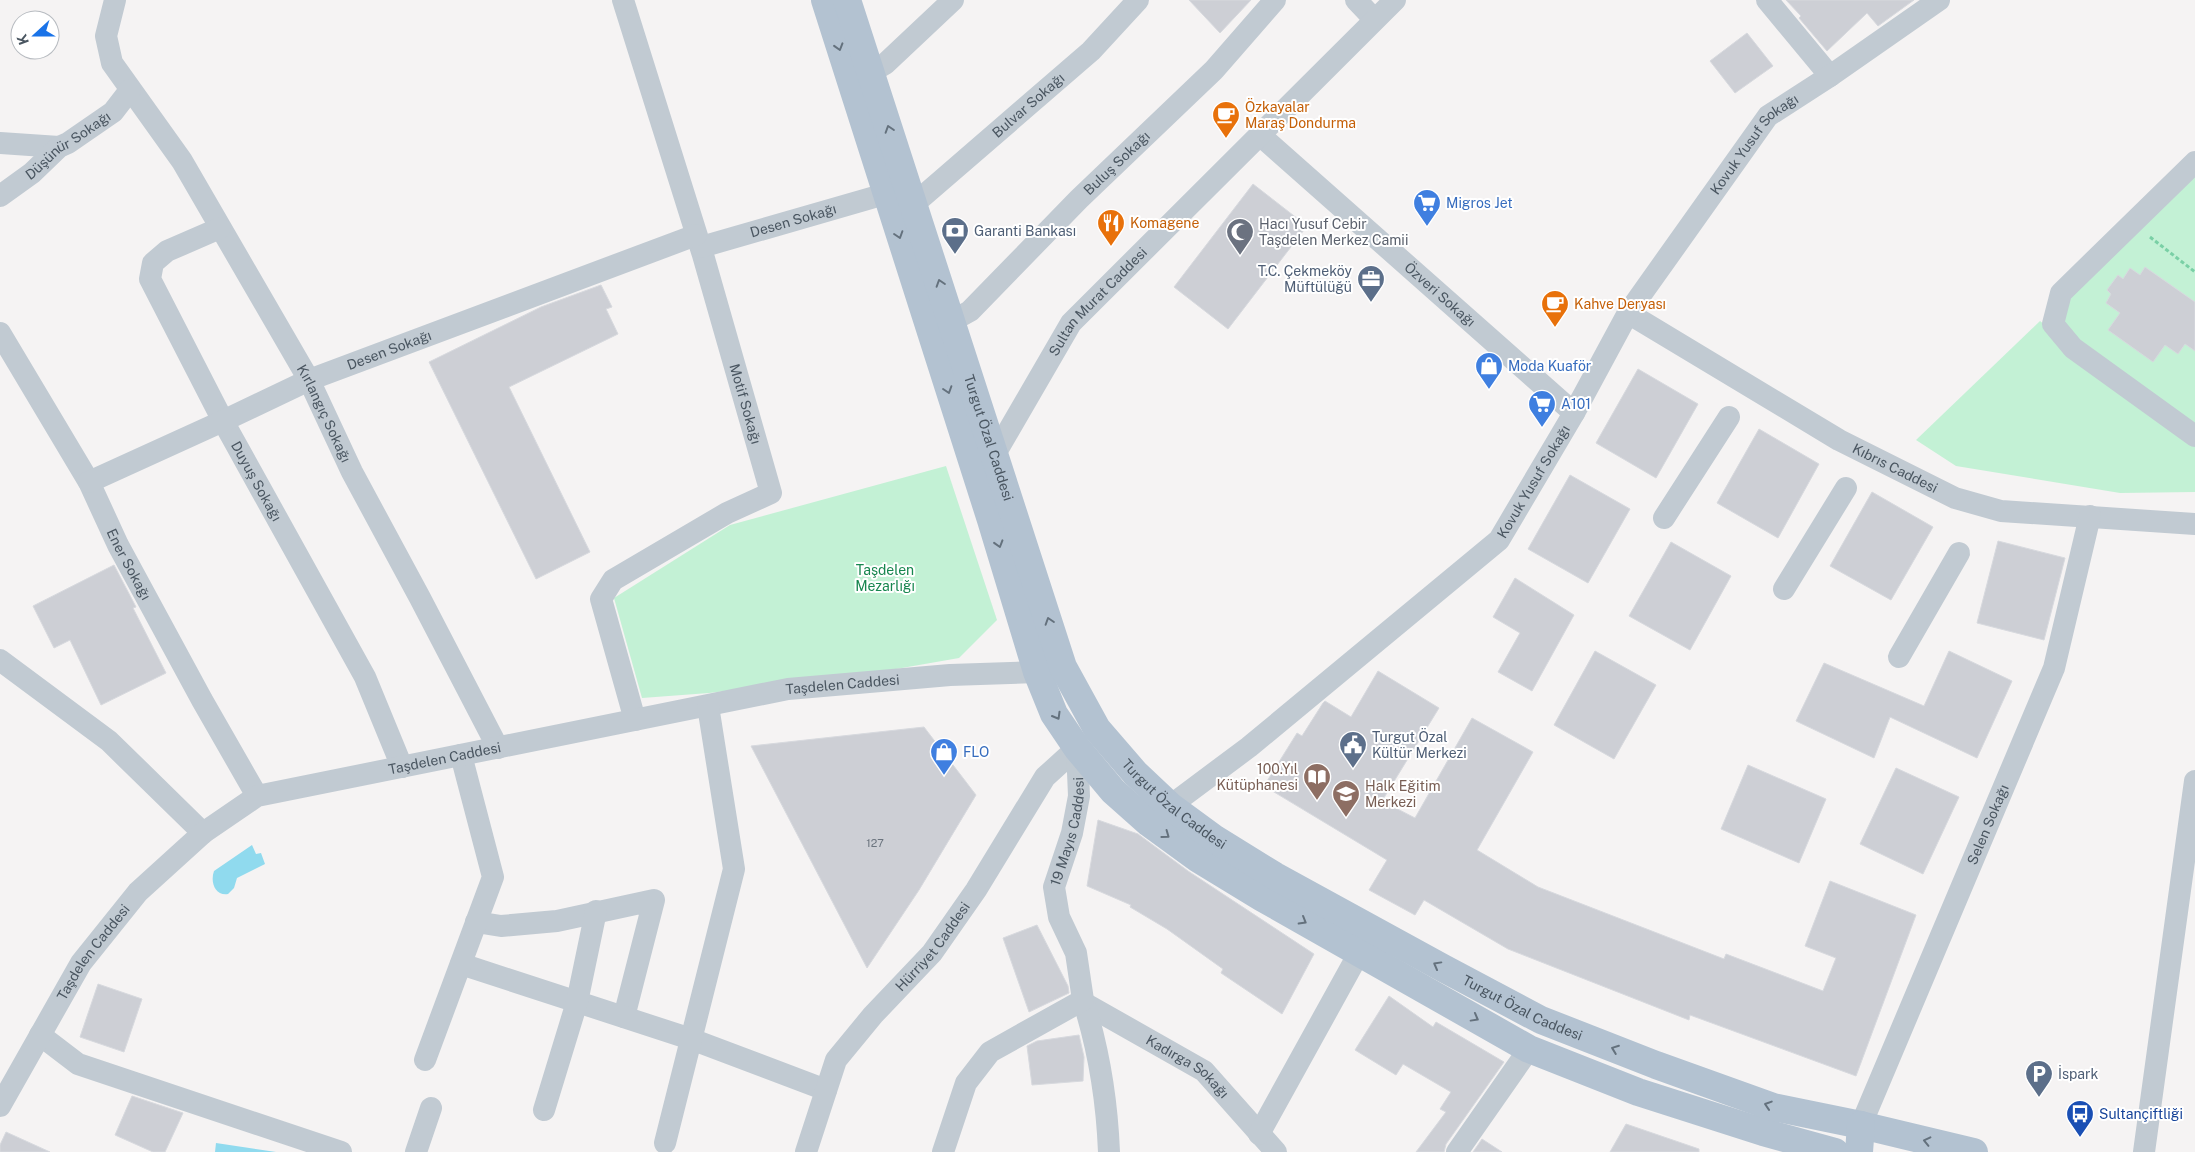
<svg xmlns="http://www.w3.org/2000/svg" width="2195" height="1152" font-family="'Public Sans',sans-serif">
<style>
.green{fill:#c3f1d5}
.water{fill:#90daee}
.building{fill:#cdcfd5;stroke:#d7d9de}
.lines{fill:none;stroke-linecap:round;stroke-linejoin:round}
.path{stroke:#7ad0a6;stroke-width:3;stroke-dasharray:4 2.5;stroke-linecap:butt}
.minor{stroke:#c1cad2;stroke-width:22}
.major{stroke:#b3c2d1;stroke-width:28}
.oneway{stroke:#64717d}
.labels{text-anchor:middle;dominant-baseline:central;stroke-width:4;stroke-linejoin:round;paint-order:stroke}
.number-label{font-size:11px;fill:#6b747e}
.street-label{font-size:14px;fill:#4a5661;stroke:#fff}
.food-label{font-size:14px;fill:#c56008;stroke:#fff;text-anchor:start}
.shop-label{font-size:14px;fill:#366cbe;stroke:#fff;text-anchor:start}
.worship-label{font-size:14px;fill:#5b616d;stroke:#fff;text-anchor:start}
.service-label{font-size:14px;fill:#4e5e75;stroke:#fff;text-anchor:start}
.park-label{font-size:14px;fill:#17864f;stroke:#fff}
.education-label{font-size:14px;fill:#785e54;stroke:#fff;text-anchor:end}
.transit-label{font-size:14px;fill:#164399;stroke:#fff;text-anchor:start}
</style>
<rect width="100%" height="100%" fill="#f5f3f3"/>
<g class="green">
<path d="M2195,168V424L2078,341L2063,322L2064,296Z"/>
<path d="M2040,321L2195,442V492L2120,493L1956,466L1916,440Z"/>
<path d="M946,466L997,620L959,658L879,672L709,693L642,698L614,598L730,525Z"/>
</g>
<g class="water">
<path d="M252,845L256,854L261,853L265,864L237,878L234,888L228,894C215,896 210,882 214,871Z"/>
<path d="M216,1143L276,1152H215Z"/>
</g>
<g class="building">
<path d="M1189,0H1251L1220,33Z"/>
<path d="M1786,0H1914L1878,26L1867,13L1827,51L1799,18L1801,16Z"/>
<path d="M1747,33L1773,66L1735,93L1710,61Z"/>
<path d="M1253,184L1307,226L1228,329L1174,287Z"/>
<path d="M2145,267L2195,302V351L2185,344L2178,354L2165,345L2153,362L2108,330L2120,313L2106,303L2111,294L2107,290L2118,275L2123,279L2130,268L2140,275Z"/>
<path d="M601,285L612,307L606,309L618,334L509,387L590,552L536,579L429,362L541,307Z"/>
<path d="M1638,369L1698,404L1656,478L1596,443Z"/>
<path d="M1759,429L1819,464L1778,538L1717,503Z"/>
<path d="M1570,475L1630,509L1588,583L1528,549Z"/>
<path d="M1872,492L1933,527L1891,600L1830,566Z"/>
<path d="M1998,541L2065,558L2044,640L1977,623Z"/>
<path d="M1671,542L1731,576L1690,650L1629,616Z"/>
<path d="M114,565L136,607L133,608L166,673L101,705L70,640L54,648L33,606Z"/>
<path d="M1515,578L1574,615L1532,691L1498,672L1520,633L1493,617Z"/>
<path d="M1595,651L1656,685L1614,759L1554,725Z"/>
<path d="M1949,651L2012,681L1977,758L1890,717L1874,758L1796,721L1824,663L1924,706Z"/>
<path d="M1378,671L1439,708L1382,801L1415,818L1472,718L1533,752L1477,850L1538,887L1724,959L1726,954L1823,991L1836,958L1805,946L1830,881L1916,915L1856,1076L1690,1015L1689,1020L1508,949L1424,900L1415,915L1369,890L1387,860L1264,786L1297,733L1302,736L1323,703L1325,701L1351,717Z"/>
<path d="M924,727L976,795L919,890L867,968L751,746Z"/>
<path d="M1748,765L1826,799L1799,863L1721,829Z"/>
<path d="M1896,768L1959,797L1923,874L1860,844Z"/>
<path d="M1098,820L1138,834L1188,871L1314,954L1282,1014L1221,973L1223,969L1167,929L1130,907L1131,905L1087,886Z"/>
<path d="M1037,925L1068,986L1069,993L1029,1012L1003,938Z"/>
<path d="M98,984L142,999L124,1052L80,1037Z"/>
<path d="M1389,996L1433,1027L1436,1022L1504,1062L1446,1144L1444,1152H1416L1446,1112L1440,1109L1451,1092L1403,1064L1396,1075L1355,1050Z"/>
<path d="M1079,1035L1084,1057L1083,1081L1032,1085L1027,1046L1037,1041Z"/>
<path d="M132,1096L183,1113L165,1152H153L115,1135Z"/>
<path d="M1626,1124L1699,1149V1152H1610Z"/>
<path d="M6,1132L50,1152H0V1145Z"/>
<path d="M1482,1139L1502,1152H1473Z"/>
</g>
<g class="lines">
<path class="path" d="M2150,237L2195,272"/>
<g class="minor">
<path id="s1" d="M115,0L106,36L112,63L182,161L309,380L352,472L420,598L498,748"/>
<path id="s2" d="M623,0L703,255L771,493L727,513L613,580L601,599L635,720"/>
<path d="M1356,0L1374,19"/>
<path d="M1767,0L1830,76"/>
<path d="M871,72L885,64L953,0"/>
<path id="s3" d="M1261,136L1574,413"/>
<path d="M0,143L59,147"/>
<path d="M2195,162L2061,293L2053,324L2073,348L2195,436"/>
<path id="s4" d="M0,196L32,173L59,147L68,143L113,112L130,90"/>
<path id="s5" d="M914,204L1091,51L1138,0"/>
<path id="s6" d="M220,228L167,251L153,263L150,279L223,421L365,677L402,767"/>
<path id="s7" d="M701,247L885,194"/>
<path id="s8" d="M1628,313L1839,440L1955,498L2001,511L2195,524"/>
<path id="s9" d="M952,321L970,311L1079,199L1214,70L1275,0"/>
<path id="s10" d="M0,333L89,482L118,545L202,700L257,796"/>
<path id="s11" d="M995,454L1071,323L1395,0"/>
<path id="s12" d="M89,482L223,421L309,380L696,235"/>
<path d="M1664,518L1729,417"/>
<path d="M1784,589L1846,488"/>
<path d="M1899,657L1959,553"/>
<path d="M0,660L109,741L203,833"/>
<path id="s13" d="M1170,806L1249,747L1499,540L1574,413L1628,313L1768,116L1830,76L1939,0"/>
<path d="M476,922L501,926L557,921L654,900L624,1017"/>
<path d="M461,964L691,1039L826,1090"/>
<path id="s14" d="M1084,1003L1204,1071L1276,1152"/>
<path d="M1084,1003C1099,1051 1107,1102 1109,1152"/>
<path d="M40,1035L78,1064L341,1152"/>
<path d="M425,1060L493,877L461,755"/>
<path id="s15" d="M0,1106L81,963L138,892L203,833L257,796L788,689L950,675L1037,672"/>
<path d="M544,1110L577,1002L596,911"/>
<path id="s16" d="M1861,1125L2054,668L2090,516"/>
<path d="M1259,1134L1359,953"/>
<path d="M665,1143L734,869L708,706"/>
<path d="M416,1152L431,1108"/>
<path id="s17" d="M806,1152L836,1060L873,1015L932,953L976,890L1045,777L1077,748"/>
<path id="s18" d="M943,1152L966,1083L990,1052L1083,1000L1076,953L1059,917L1054,887L1072,833L1079,796L1077,748"/>
<path d="M1457,1152L1529,1049"/>
<path d="M2144,1152L2195,781"/>
</g>
<g class="major">
<path d="M825,0L991,520L1037,672L1054,714L1077,748L1113,791L1149,823L1197,858L1261,897L1529,1049L1638,1092L1763,1132L1835,1152"/>
<path id="s19" d="M847,0L1063,667L1097,729L1135,773L1170,806L1215,839L1275,876L1443,968L1541,1020L1656,1065L1773,1107L1861,1125L1974,1152"/>
<path d="M1859,1152L1861,1125"/>
</g>
</g>
<defs><path id="oneway-chevron" d="M-2-3.5L2.5 0L-2 3.5" fill="none" stroke-width="1.6" stroke-linecap="round" stroke-linejoin="round" transform="scale(1.25)"/></defs>
<g class="oneway">
<use href="#oneway-chevron" transform="translate(839 47) rotate(73)"/>
<use href="#oneway-chevron" transform="translate(889 129) rotate(-108)"/>
<use href="#oneway-chevron" transform="translate(899 235) rotate(72)"/>
<use href="#oneway-chevron" transform="translate(940 283) rotate(-108)"/>
<use href="#oneway-chevron" transform="translate(948 390) rotate(72)"/>
<use href="#oneway-chevron" transform="translate(999 544) rotate(73)"/>
<use href="#oneway-chevron" transform="translate(1049 621) rotate(-108)"/>
<use href="#oneway-chevron" transform="translate(1057 716) rotate(60)"/>
<use href="#oneway-chevron" transform="translate(1166 835) rotate(36)"/>
<use href="#oneway-chevron" transform="translate(1303 921) rotate(30)"/>
<use href="#oneway-chevron" transform="translate(1437 965) rotate(-151)"/>
<use href="#oneway-chevron" transform="translate(1475 1018) rotate(29)"/>
<use href="#oneway-chevron" transform="translate(1615 1049) rotate(-159)"/>
<use href="#oneway-chevron" transform="translate(1768 1105) rotate(-162)"/>
<use href="#oneway-chevron" transform="translate(1927 1141) rotate(-167)"/>
</g>
<defs>
<symbol id="cafe-pin" viewBox="-11 -11 22 30"><path d="M0 17L-7.5 6A9.5 9.5 0 1 1 7.5 6Z" fill="#e8710a" stroke="#fff"/><path d="M-5.5-4.5H6V0H3Q3 3.5 0 3.5H-2.5Q-5.5 3.5-5.5 0ZM3-3.2v2h1.7v-2ZM-6 4.5H4V6H-6Z" fill="#fff"/></symbol>
<symbol id="supermarket-pin" viewBox="-11 -11 22 30"><path d="M0 17L-7.5 6A9.5 9.5 0 1 1 7.5 6Z" fill="#3f7fe0" stroke="#fff"/><path d="M-6-5.5h2.5l.6 2H6L4.5 2H-2.5L-4.4-4H-6ZM-1.5 3.2a1.3 1.3 0 1 0 .1 0ZM3 3.2a1.3 1.3 0 1 0 .1 0Z" fill="#fff"/></symbol>
<symbol id="restaurant-pin" viewBox="-11 -11 22 30"><path d="M0 17L-7.5 6A9.5 9.5 0 1 1 7.5 6Z" fill="#e8710a" stroke="#fff"/><path d="M-5-6h1v4h1v-4h1v4h1v-4h1v5L-1.5 .5V6h-2V.5L-5-1ZM5-6V6H3V1.5H1.5Q1.5-4 5-6Z" fill="#fff"/></symbol>
<symbol id="bank-pin" viewBox="-11 -11 22 30"><path d="M0 17L-7.5 6A9.5 9.5 0 1 1 7.5 6Z" fill="#5c6f8a" stroke="#fff"/><path d="M-6-4H6V4H-6ZM0-2.3a2.3 2.3 0 1 0 0 4.6a2.3 2.3 0 1 0 0-4.6Z" fill="#fff"/></symbol>
<symbol id="mosque-pin" viewBox="-11 -11 22 30"><path d="M0 17L-7.5 6A9.5 9.5 0 1 1 7.5 6Z" fill="#6b7280" stroke="#fff"/><path d="M3.5-4.9A6 6 0 1 0 3.5 4.9A5 5 0 1 1 3.5-4.9Z" fill="#fff"/></symbol>
<symbol id="office-pin" viewBox="-11 -11 22 30"><path d="M0 17L-7.5 6A9.5 9.5 0 1 1 7.5 6Z" fill="#5c6f8a" stroke="#fff"/><path d="M-6-3h4V-5.5h4V-3h4V5H-6ZM-1-4.5V-3h2v-1.5ZM-6 0V1H6V0Z" fill="#fff"/></symbol>
<symbol id="shop-pin" viewBox="-11 -11 22 30"><path d="M0 17L-7.5 6A9.5 9.5 0 1 1 7.5 6Z" fill="#3f7fe0" stroke="#fff"/><path d="M-5-2.5h2.3a2.7 3.5 0 0 1 5.4 0H5L5.5 6h-11ZM-1.5-2.5h3a1.5 2.3 0 0 0-3 0Z" fill="#fff"/></symbol>
<symbol id="civic-pin" viewBox="-11 -11 22 30"><path d="M0 17L-7.5 6A9.5 9.5 0 1 1 7.5 6Z" fill="#5c6f8a" stroke="#fff"/><path d="M-.6-6.5H3V-4.5H.6V-3L4-1V1h2V6H-6V1h2V-1L-.6-3ZM-1.2 2.5V6h2.4V2.5Z" fill="#fff"/></symbol>
<symbol id="library-pin" viewBox="-11 -11 22 30"><path d="M0 17L-7.5 6A9.5 9.5 0 1 1 7.5 6Z" fill="#8d6e63" stroke="#fff"/><path d="M-6-4Q-3-5.5-.7-3.5V5Q-3 3-6 4ZM6-4Q3-5.5 .7-3.5V5Q3 3 6 4Z" fill="#fff"/></symbol>
<symbol id="school-pin" viewBox="-11 -11 22 30"><path d="M0 17L-7.5 6A9.5 9.5 0 1 1 7.5 6Z" fill="#8d6e63" stroke="#fff"/><path d="M0-5L7-2L0 1L-7-2ZM-4 1L0 2.5L4 1V4Q0 6-4 4Z" fill="#fff"/></symbol>
<symbol id="parking-pin" viewBox="-11 -11 22 30"><path d="M0 17L-7.5 6A9.5 9.5 0 1 1 7.5 6Z" fill="#5c6f8a" stroke="#fff"/><path d="M-3.5-5.5H1a3.5 3.5 0 0 1 0 7H-1V5.5H-3.5ZM-1-3.4V-.6H.8a1.4 1.4 0 0 0 0-2.8Z" fill="#fff"/></symbol>
<symbol id="bus-pin" viewBox="-11 -11 22 30"><path d="M0 17L-7.5 6A9.5 9.5 0 1 1 7.5 6Z" fill="#1a4fb4" stroke="#fff"/><path d="M-5-6H5V4H4V6H2V4H-2V6H-4V4H-5ZM-3.5-4V0h7V-4ZM-3.5 1.2v1.5H-2V1.2ZM2 1.2v1.5H3.5V1.2Z" fill="#fff"/></symbol>
</defs>
<g fill-rule="evenodd">
<use href="#cafe-pin" x="1210" y="99" width="32" height="43"/>
<use href="#supermarket-pin" x="1411" y="187" width="32" height="43"/>
<use href="#restaurant-pin" x="1095" y="207" width="32" height="43"/>
<use href="#bank-pin" x="939" y="215" width="32" height="43"/>
<use href="#mosque-pin" x="1224" y="216" width="32" height="43"/>
<use href="#office-pin" x="1355" y="263" width="32" height="43"/>
<use href="#cafe-pin" x="1539" y="288" width="32" height="43"/>
<use href="#shop-pin" x="1473" y="350" width="32" height="43"/>
<use href="#supermarket-pin" x="1526" y="388" width="32" height="43"/>
<use href="#civic-pin" x="1337" y="729" width="32" height="43"/>
<use href="#shop-pin" x="928" y="736" width="32" height="43"/>
<use href="#library-pin" x="1301" y="761" width="32" height="43"/>
<use href="#school-pin" x="1330" y="778" width="32" height="43"/>
<use href="#parking-pin" x="2023" y="1058" width="32" height="43"/>
<use href="#bus-pin" x="2064" y="1098" width="32" height="43"/>
</g>
<g class="labels">
<g class="number-label">
<text x="875" y="843">127</text>
</g>
<g class="street-label">
<text stroke="none"><textPath href="#s5" startOffset="151">Bulvar Sokağı</textPath></text>
<text stroke="none"><textPath href="#s4" startOffset="85">Düşünür Sokağı</textPath></text>
<text stroke="none"><textPath href="#s13" startOffset="896">Kovuk Yusuf Sokağı</textPath></text>
<text stroke="none"><textPath href="#s9" startOffset="229">Buluş Sokağı</textPath></text>
<text stroke="none"><textPath href="#s7" startOffset="96">Desen Sokağı</textPath></text>
<text stroke="none"><textPath href="#s3" startOffset="239">Özveri Sokağı</textPath></text>
<text stroke="none"><textPath href="#s11" startOffset="185">Sultan Murat Caddesi</textPath></text>
<text stroke="none"><textPath href="#s12" startOffset="328">Desen Sokağı</textPath></text>
<text stroke="none"><textPath href="#s2" startOffset="422">Motif Sokağı</textPath></text>
<text stroke="none"><textPath href="#s1" startOffset="475">Kırlangıç Sokağı</textPath></text>
<text stroke="none"><textPath href="#s19" startOffset="460">Turgut Özal Caddesi</textPath></text>
<text stroke="none"><textPath href="#s8" startOffset="309">Kıbrıs Caddesi</textPath></text>
<text stroke="none"><textPath href="#s6" startOffset="321">Duyuş Sokağı</textPath></text>
<text stroke="none"><textPath href="#s13" startOffset="491">Kovuk Yusuf Sokağı</textPath></text>
<text stroke="none"><textPath href="#s10" startOffset="265">Ener Sokağı</textPath></text>
<text stroke="none"><textPath href="#s15" startOffset="1005">Taşdelen Caddesi</textPath></text>
<text stroke="none"><textPath href="#s15" startOffset="600">Taşdelen Caddesi</textPath></text>
<text stroke="none"><textPath href="#s19" startOffset="880">Turgut Özal Caddesi</textPath></text>
<text stroke="none"><textPath href="#s16" startOffset="326">Selen Sokağı</textPath></text>
<text stroke="none"><textPath href="#s18" startOffset="394">19 Mayıs Caddesi</textPath></text>
<text stroke="none"><textPath href="#s17" startOffset="246">Hürriyet Caddesi</textPath></text>
<text stroke="none"><textPath href="#s15" startOffset="180">Taşdelen Caddesi</textPath></text>
<text stroke="none"><textPath href="#s19" startOffset="1285">Turgut Özal Caddesi</textPath></text>
<text stroke="none"><textPath href="#s14" startOffset="122">Kadırga Sokağı</textPath></text>
</g>
<g class="food-label">
<text x="1245" y="107">Özkayalar<tspan x="1245" dy="16">Maraş Dondurma</tspan></text>
<text x="1130" y="223">Komagene</text>
<text x="1574" y="304">Kahve Deryası</text>
</g>
<g class="shop-label">
<text x="1446" y="203">Migros Jet</text>
<text x="1508" y="366">Moda Kuaför</text>
<text x="1561" y="404">A101</text>
<text x="963" y="752">FLO</text>
</g>
<g class="worship-label">
<text x="1259" y="224">Hacı Yusuf Cebir<tspan x="1259" dy="16">Taşdelen Merkez Camii</tspan></text>
</g>
<g class="service-label">
<text x="974" y="231">Garanti Bankası</text>
<text x="1352" y="271" text-anchor="end">T.C. Çekmeköy<tspan x="1352" dy="16">Müftülüğü</tspan></text>
<text x="1372" y="737">Turgut Özal<tspan x="1372" dy="16">Kültür Merkezi</tspan></text>
<text x="2058" y="1074">İspark</text>
</g>
<g class="park-label">
<text x="885" y="570">Taşdelen<tspan x="885" dy="16">Mezarlığı</tspan></text>
</g>
<g class="education-label">
<text x="1298" y="769">100.Yıl<tspan x="1298" dy="16">Kütüphanesi</tspan></text>
<text x="1365" y="786" text-anchor="start">Halk Eğitim<tspan x="1365" dy="16">Merkezi</tspan></text>
</g>
<g class="transit-label">
<text x="2099" y="1114">Sultançiftliği</text>
</g>
</g>
<g transform="translate(35 35) rotate(249)"><circle r="24" fill="#ffffff" stroke="#b7bbc0"/>
<path d="M0-4L9 19L0 12L-9 19Z" fill="#1a73e8"/>
<text y="-8" font-size="14" font-weight="bold" text-anchor="middle" fill="#4a5661">K</text>
</g>
</svg>
